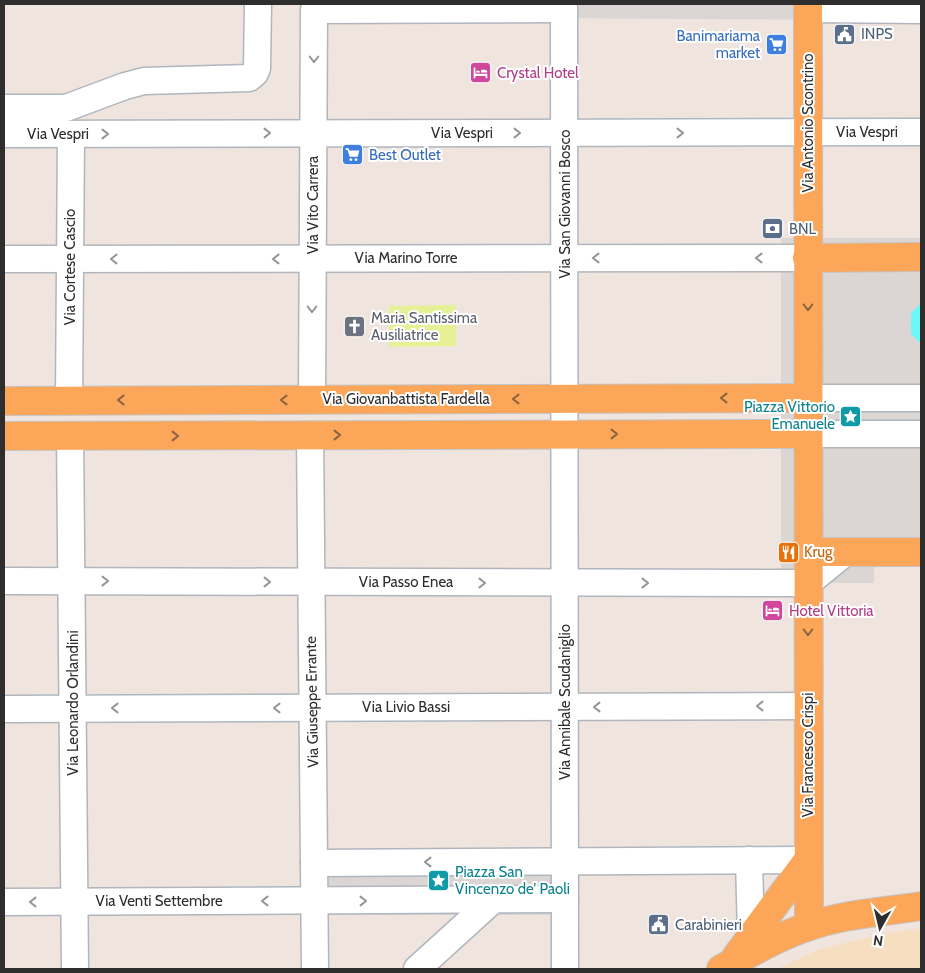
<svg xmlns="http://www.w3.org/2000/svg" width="925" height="973" font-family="Cabin,sans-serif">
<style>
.sand{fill:#f6dec1}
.pitch{fill:#e5f194}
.plaza{fill:#dbd6d3}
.water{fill:#6cf8f5}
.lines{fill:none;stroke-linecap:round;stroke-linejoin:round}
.minor-casing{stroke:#afb6be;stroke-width:29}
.major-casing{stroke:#c4c4c4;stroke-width:30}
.minor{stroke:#fff;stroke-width:26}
.major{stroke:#fba659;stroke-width:28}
.oneway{stroke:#969696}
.oneway2{stroke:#8a6441}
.labels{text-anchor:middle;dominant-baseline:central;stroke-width:4;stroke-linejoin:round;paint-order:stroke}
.service-label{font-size:15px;fill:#4e5e75;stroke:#fff;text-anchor:start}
.shop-label{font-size:15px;fill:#366cbe;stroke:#fff;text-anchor:end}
.hotel-label{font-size:15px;fill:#b23c85;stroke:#fff;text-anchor:start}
.street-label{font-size:15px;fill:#2e2e2e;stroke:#fff}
.worship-label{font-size:15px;fill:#5b616d;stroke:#fff;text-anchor:start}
.culture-label{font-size:15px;fill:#0d838f;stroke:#fff;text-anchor:end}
.food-label{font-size:15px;fill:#c56008;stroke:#fff;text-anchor:start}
</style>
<rect width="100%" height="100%" fill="#f0e4df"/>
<path class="sand" d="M921,928V969H777L820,949L882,934Z"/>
<path class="pitch" d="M456,305V346L389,347V306Z"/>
<g class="plaza">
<path d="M542,4H833V20L542,18Z"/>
<path d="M781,238H921V567H874V583H808L781,570Z"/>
<path d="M564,853L565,915H314V854Z"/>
</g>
<path class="water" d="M921,303V344L911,334V313Z"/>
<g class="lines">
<defs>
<g id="minor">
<path d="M564,9L565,969"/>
<path d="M808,9L921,10"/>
<path d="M4,108H66L125,86L144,81L249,78L255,73L257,68L258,4"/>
<path d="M4,134L921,132"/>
<path d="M4,259L807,258"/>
<path d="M808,398H921"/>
<path d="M312,400L314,10L564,9"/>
<path d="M69,401L71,134"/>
<path d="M808,434H921"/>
<path d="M310,435L315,969"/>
<path d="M70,436L75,969"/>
<path d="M4,581L808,583L846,552"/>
<path d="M4,709L808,706"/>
<path d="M749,860L751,938"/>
<path d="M314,863L808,860"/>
<path d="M4,902L565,899"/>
<path d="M417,969L493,900"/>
</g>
<g id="major">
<path d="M808,4L809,926"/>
<path d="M807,258L921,257"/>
<path d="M4,401L808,398"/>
<path d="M4,436L808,434"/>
<path d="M808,552H921"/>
<path d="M736,957L808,860"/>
<path d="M721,969C749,954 777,937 807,927C843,914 884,912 921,906"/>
</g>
</defs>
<use href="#minor" class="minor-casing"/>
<use href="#major" class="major-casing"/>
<use href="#minor" class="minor"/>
<use href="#major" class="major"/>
</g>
<defs><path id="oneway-chevron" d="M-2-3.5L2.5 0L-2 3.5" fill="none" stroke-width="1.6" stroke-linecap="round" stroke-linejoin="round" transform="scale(1.25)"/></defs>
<g class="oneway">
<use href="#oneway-chevron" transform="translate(314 59) rotate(90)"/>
<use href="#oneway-chevron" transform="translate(267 133)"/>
<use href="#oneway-chevron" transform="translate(517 133)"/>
<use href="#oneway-chevron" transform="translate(680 133)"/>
<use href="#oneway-chevron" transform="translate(105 134)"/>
<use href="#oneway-chevron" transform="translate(596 258) rotate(180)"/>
<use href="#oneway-chevron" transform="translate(759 258) rotate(180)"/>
<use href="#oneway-chevron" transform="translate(114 259) rotate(180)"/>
<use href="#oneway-chevron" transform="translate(276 259) rotate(180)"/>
<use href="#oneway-chevron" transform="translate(312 309) rotate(90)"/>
<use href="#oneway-chevron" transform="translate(105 581)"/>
<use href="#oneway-chevron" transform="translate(267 582)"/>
<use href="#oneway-chevron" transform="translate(482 583)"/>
<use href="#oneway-chevron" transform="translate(645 583)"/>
<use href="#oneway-chevron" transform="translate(760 706) rotate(180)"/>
<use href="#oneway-chevron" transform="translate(597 707) rotate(180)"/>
<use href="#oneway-chevron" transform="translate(115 708) rotate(180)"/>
<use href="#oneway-chevron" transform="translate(277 708) rotate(180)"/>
<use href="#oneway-chevron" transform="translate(428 862) rotate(180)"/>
<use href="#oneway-chevron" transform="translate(265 901) rotate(180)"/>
<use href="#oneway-chevron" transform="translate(363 901)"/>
<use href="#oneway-chevron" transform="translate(33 902) rotate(180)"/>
</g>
<g class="oneway2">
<use href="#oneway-chevron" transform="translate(808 307) rotate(90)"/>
<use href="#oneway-chevron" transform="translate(724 398) rotate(180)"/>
<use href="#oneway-chevron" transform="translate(516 399) rotate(180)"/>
<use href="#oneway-chevron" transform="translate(121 400) rotate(180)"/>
<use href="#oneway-chevron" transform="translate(284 400) rotate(180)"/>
<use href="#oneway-chevron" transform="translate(614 434)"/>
<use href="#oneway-chevron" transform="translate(337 435)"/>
<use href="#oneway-chevron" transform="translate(175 436)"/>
<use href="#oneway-chevron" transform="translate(808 632) rotate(90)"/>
</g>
<defs>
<symbol id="civic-square" viewBox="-11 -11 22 22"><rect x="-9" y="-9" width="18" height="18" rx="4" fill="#5c6f8a" stroke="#fff"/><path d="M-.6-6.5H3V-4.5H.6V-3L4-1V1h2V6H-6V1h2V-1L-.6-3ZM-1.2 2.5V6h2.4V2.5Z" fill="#fff"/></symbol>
<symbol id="supermarket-square" viewBox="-11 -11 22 22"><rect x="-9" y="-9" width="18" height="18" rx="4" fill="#3f7fe0" stroke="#fff"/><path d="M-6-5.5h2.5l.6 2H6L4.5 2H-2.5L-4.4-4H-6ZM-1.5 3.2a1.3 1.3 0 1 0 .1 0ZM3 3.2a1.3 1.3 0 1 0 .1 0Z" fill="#fff"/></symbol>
<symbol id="hotel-square" viewBox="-11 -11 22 22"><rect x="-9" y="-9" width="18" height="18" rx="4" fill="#d1479c" stroke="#fff"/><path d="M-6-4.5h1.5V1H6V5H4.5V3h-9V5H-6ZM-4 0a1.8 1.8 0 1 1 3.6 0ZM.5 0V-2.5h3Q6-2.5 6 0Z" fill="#fff"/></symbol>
<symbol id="bank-square" viewBox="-11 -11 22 22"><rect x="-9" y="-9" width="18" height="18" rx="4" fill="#5c6f8a" stroke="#fff"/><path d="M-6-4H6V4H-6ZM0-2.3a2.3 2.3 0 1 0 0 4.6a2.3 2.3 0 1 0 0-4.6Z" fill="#fff"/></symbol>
<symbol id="church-square" viewBox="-11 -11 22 22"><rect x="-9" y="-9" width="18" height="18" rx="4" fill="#6b7280" stroke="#fff"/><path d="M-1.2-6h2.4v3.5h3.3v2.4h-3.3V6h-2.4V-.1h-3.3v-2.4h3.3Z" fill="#fff"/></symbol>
<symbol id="sight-square" viewBox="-11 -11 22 22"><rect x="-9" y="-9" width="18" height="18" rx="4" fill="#0f9aa8" stroke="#fff"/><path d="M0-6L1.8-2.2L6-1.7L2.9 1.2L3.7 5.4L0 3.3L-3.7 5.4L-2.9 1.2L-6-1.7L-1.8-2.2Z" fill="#fff"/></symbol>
<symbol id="restaurant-square" viewBox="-11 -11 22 22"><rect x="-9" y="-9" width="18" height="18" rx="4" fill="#e8710a" stroke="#fff"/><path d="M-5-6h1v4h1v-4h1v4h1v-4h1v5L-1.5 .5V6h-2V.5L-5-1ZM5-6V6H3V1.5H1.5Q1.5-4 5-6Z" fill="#fff"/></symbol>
</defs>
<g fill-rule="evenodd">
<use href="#civic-square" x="832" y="22" width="25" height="25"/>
<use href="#supermarket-square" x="764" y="32" width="25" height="25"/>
<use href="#hotel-square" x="468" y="60" width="25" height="25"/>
<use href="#supermarket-square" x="340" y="142" width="25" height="25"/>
<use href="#bank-square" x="760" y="216" width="25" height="25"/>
<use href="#church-square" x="342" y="314" width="25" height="25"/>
<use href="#sight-square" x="838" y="404" width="25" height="25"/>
<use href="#restaurant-square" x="776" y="540" width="25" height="25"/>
<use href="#hotel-square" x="760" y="598" width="25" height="25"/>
<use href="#sight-square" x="426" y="868" width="25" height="25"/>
<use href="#civic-square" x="646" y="912" width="25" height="25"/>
</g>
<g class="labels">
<g class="service-label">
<text x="861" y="34">INPS</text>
<text x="789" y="229">BNL</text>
<text x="675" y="925">Carabinieri</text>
</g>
<g class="shop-label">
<text x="760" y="36">Banimariama<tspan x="760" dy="17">market</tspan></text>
<text x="369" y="155" text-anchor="start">Best Outlet</text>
</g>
<g class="hotel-label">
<text x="497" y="73">Crystal Hotel</text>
<text x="789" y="611">Hotel Vittoria</text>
</g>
<g class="street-label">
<text transform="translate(808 123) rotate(-90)">Via Antonio Scontrino</text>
<text x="867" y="132">Via Vespri</text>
<text x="462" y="133">Via Vespri</text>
<text x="58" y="134">Via Vespri</text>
<text transform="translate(565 204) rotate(-90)">Via San Giovanni Bosco</text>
<text transform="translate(313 205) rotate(-90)">Via Vito Carrera</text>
<text x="406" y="258">Via Marino Torre</text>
<text transform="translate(70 267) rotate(-90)">Via Cortese Cascio</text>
<text x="406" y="399">Via Giovanbattista Fardella</text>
<text x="406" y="582">Via Passo Enea</text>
<text transform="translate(312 702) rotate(-91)">Via Giuseppe Errante</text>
<text transform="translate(565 702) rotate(-90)">Via Annibale Scudaniglio</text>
<text transform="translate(73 703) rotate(-90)">Via Leonardo Orlandini</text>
<text x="406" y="707">Via Livio Bassi</text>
<text transform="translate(808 755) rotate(-90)">Via Francesco Crispi</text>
<text x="159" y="901">Via Venti Settembre</text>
</g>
<g class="worship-label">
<text x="371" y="318">Maria Santissima<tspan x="371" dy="17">Ausiliatrice</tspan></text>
</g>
<g class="culture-label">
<text x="835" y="407">Piazza Vittorio<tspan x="835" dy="17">Emanuele</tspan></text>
<text x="455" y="872" text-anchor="start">Piazza San<tspan x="455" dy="17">Vincenzo de' Paoli</tspan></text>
</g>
<g class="food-label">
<text x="804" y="552">Krug</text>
</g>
</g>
<rect width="925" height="973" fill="none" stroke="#2e2e2e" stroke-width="10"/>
<g transform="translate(880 928) rotate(188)" stroke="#ffffff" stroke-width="4" paint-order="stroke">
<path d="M0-4L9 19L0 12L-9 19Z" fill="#2e2e2e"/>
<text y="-8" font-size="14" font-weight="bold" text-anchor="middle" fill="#2e2e2e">N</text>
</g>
</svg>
